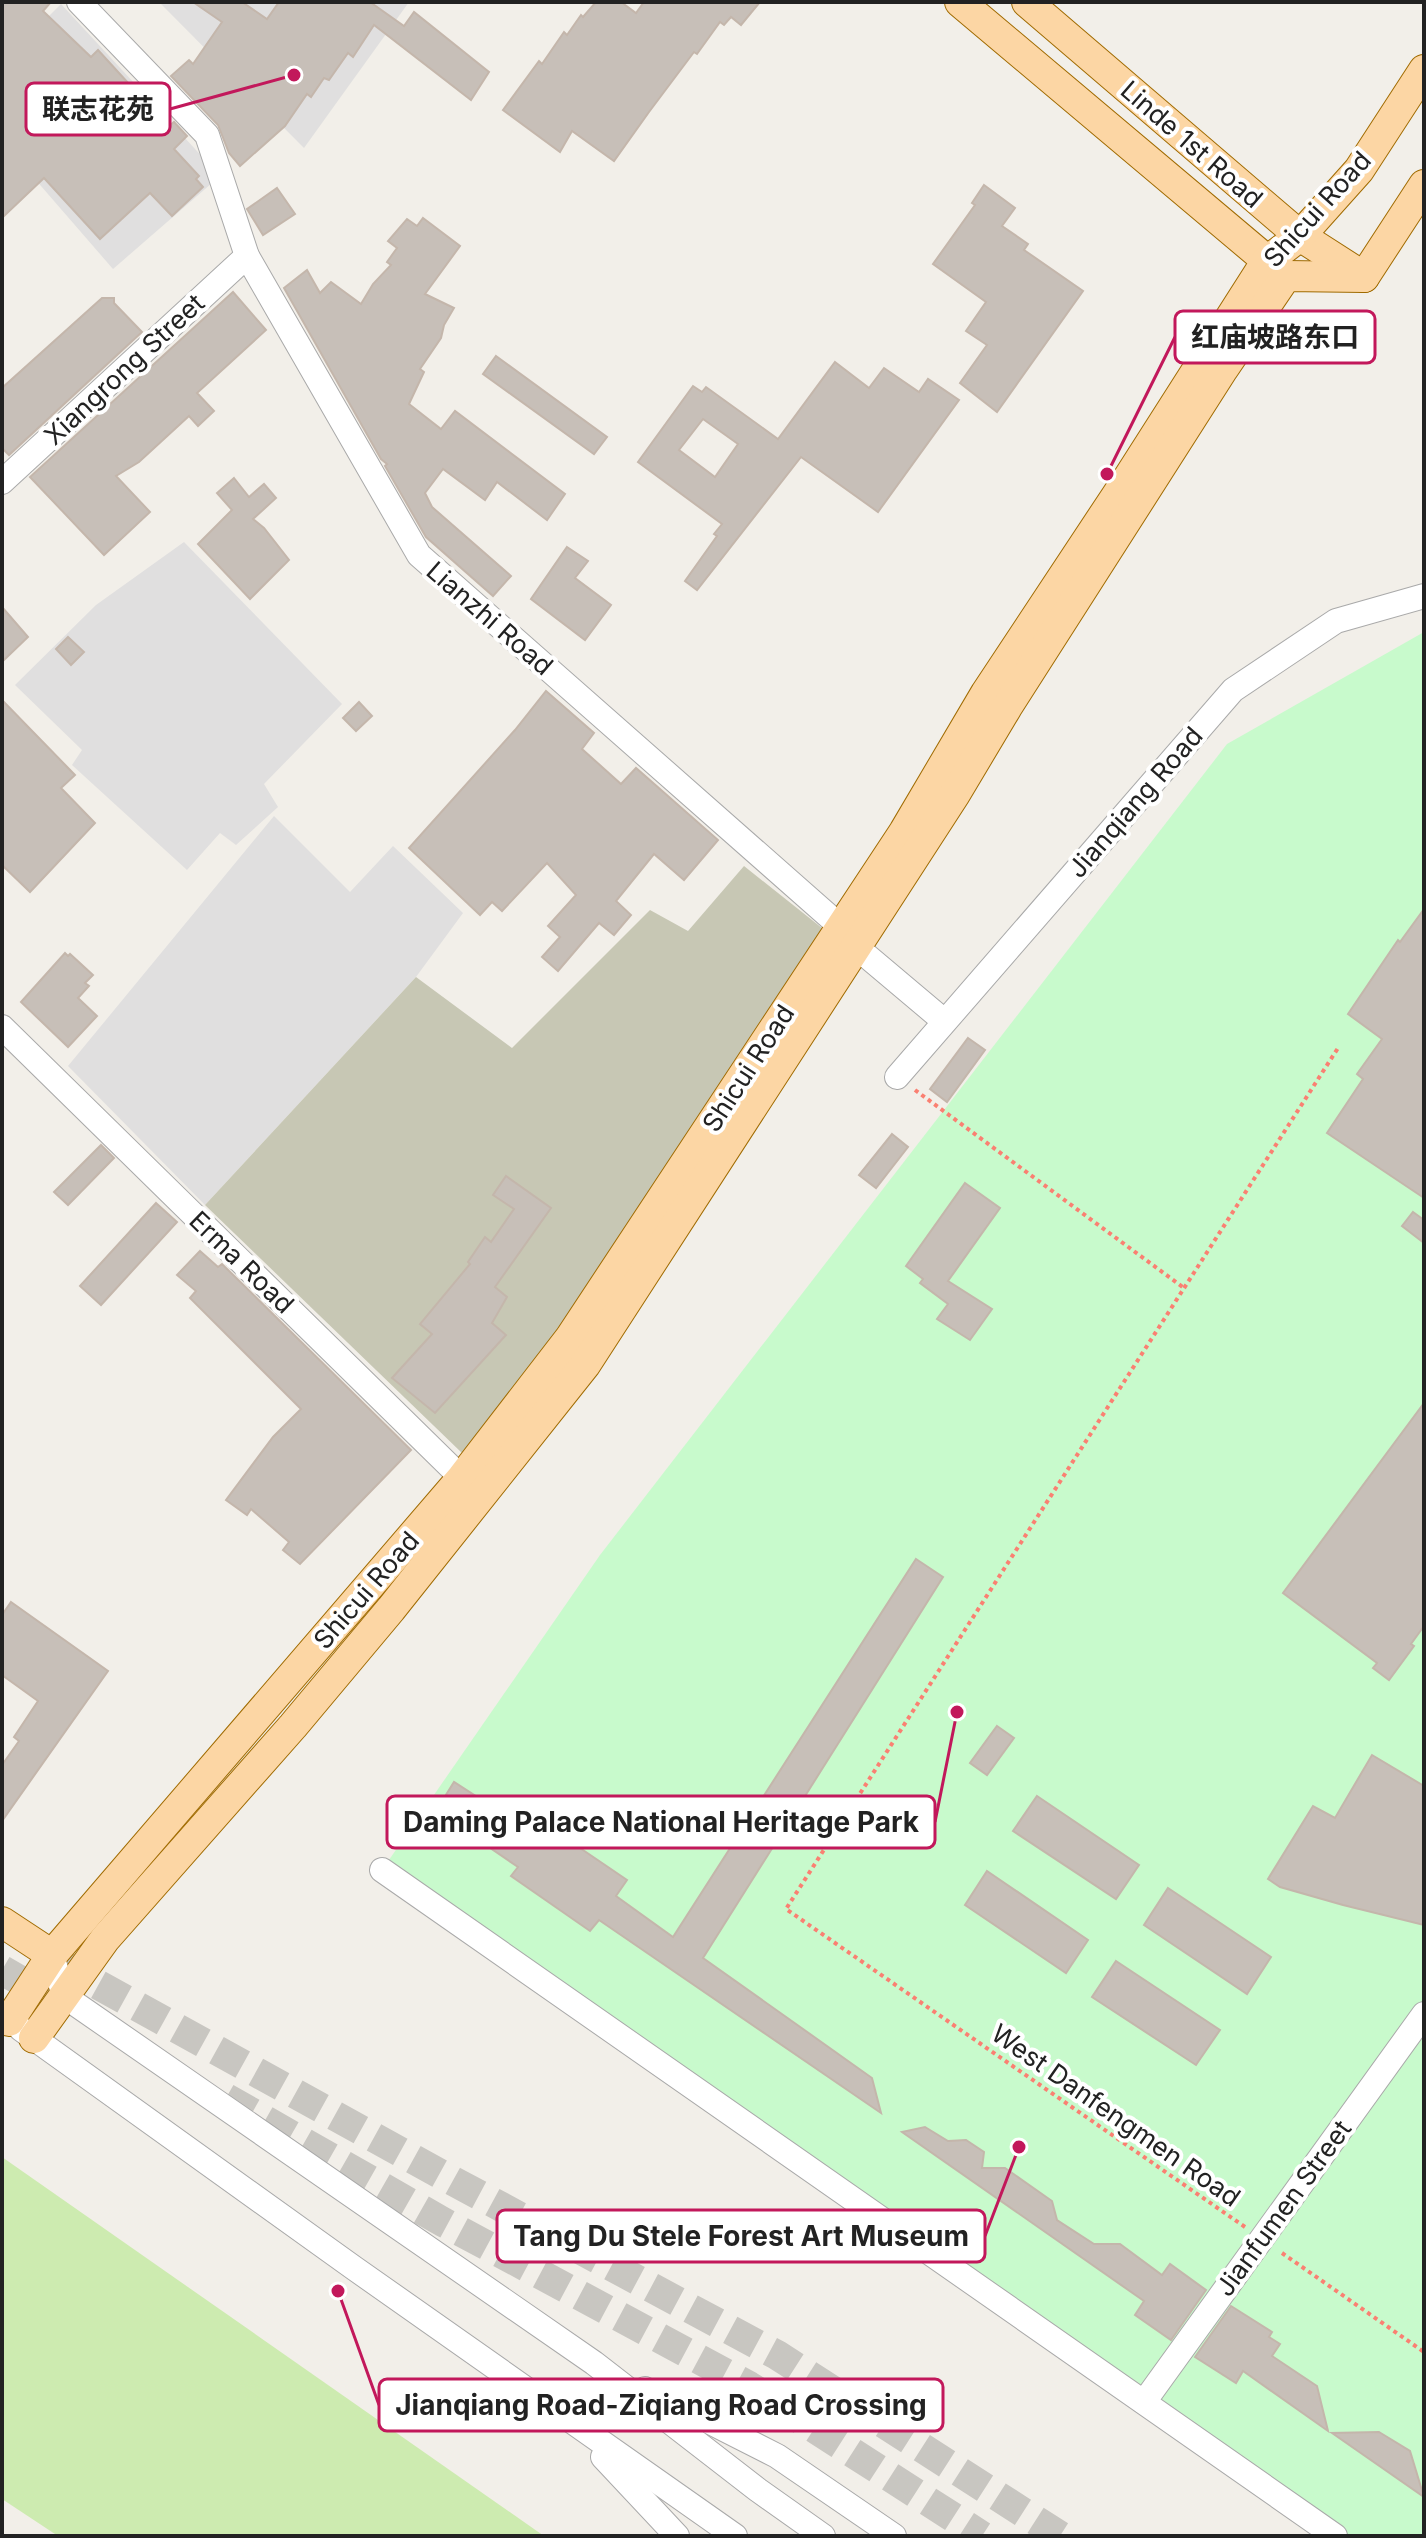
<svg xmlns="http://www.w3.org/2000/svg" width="1426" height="2538" font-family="Inter,'Noto Sans SC',sans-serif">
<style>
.residential{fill:#e0dfdf}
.construction{fill:#c7c7b4}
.grass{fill:#cdebb0}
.park{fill:#c8facc}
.building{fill:#c7bfb8;stroke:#c4b6ab;stroke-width:2;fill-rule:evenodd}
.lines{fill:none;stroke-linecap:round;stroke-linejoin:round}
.major-tunnel{stroke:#c8c6c1;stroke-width:30;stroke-dasharray:30 15;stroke-linecap:butt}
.minor-casing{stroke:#a9a9a9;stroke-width:26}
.major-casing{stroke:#a06b00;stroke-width:32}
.path{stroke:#fa8072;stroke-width:4;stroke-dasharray:4 4;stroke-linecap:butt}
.minor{stroke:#fff;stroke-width:24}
.major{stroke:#fcd6a4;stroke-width:30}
.labels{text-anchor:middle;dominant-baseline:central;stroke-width:8;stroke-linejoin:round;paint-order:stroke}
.street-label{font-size:26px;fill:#222;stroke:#fff}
.leader{fill:none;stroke:#c2185b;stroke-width:3}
.callout-dot{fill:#c2185b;stroke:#fff;stroke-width:3}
.callout{fill:#fff;stroke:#c2185b;stroke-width:3}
.callout-label{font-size:28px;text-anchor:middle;font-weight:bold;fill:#222}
</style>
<rect width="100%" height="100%" fill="#f2efe9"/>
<g class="residential">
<path d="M159,2H409L304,148Z"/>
<path d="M61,4L220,176L113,269L2,141V63Z"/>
<path d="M184,542L342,704L264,784L278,807L236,845L220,833L187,870L72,765L82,750L15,685L96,605Z"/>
<path d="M274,816L350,892L393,846L463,913L416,977L205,1205L68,1066Z"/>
</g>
<path class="construction" d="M744,866L827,932L576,1311L462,1453L205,1205L416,977L512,1048L650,910L688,931Z"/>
<path class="grass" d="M2,2157L544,2536H58L2,2499Z"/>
<path class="park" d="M1424,632V2536H1330L382,1870L600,1555L1227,744Z"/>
<g class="building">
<path d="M2,2H51L43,11L91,57L98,50L140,96L132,103L161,133L174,122L187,136L174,149L199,176L196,179L203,187L172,216L150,193L100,239L44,178L2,218Z"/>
<path d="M193,2H242L267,19L279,2H370L404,26L414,12L489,72L471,100L374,25L353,57L348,53L329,80L324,78L311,97L307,94L285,126L240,166L229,153L218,125L171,76L189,60L193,64L222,22Z"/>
<path d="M596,2H621L636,13L644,2H760L741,25L731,17L724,25L720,22L697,54L694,52L649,112L614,161L572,131L560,152L503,110L539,61L542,64L564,32L567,35L581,15L583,17Z"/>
<path d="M984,185L1015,208L1002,226L1028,244L1024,250L1083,291L997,412L960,383L987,345L966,331L986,302L933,264L975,205L972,203Z"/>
<path d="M277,188L295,214L263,235L247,209Z"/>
<path d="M423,218L460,246L425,294L454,308L444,325L441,338L420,369L424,372L409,404L441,429L455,411L565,494L547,520L497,482L485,500L443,469L425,493L432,507L511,576L493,596L426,537L385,466L387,464L381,459L284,288L307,270L320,293L331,282L361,304L373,284L391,265L387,262L397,248L388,241L407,219L417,226Z"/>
<path d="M233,292L266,330L197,393L214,411L198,426L189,416L139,462L116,476L150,512L104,555L30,477Z"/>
<path d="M102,298H114V303L142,332L9,455L2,448V388Z"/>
<path d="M496,356L607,437L594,454L483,374Z"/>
<path d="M835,362L869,388L884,368L919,392L928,379L959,400L878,512L801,457L697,590L685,581L717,536L714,534L722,524L638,462L693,386L702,392L706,387L778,439ZM703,419L738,444L715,477L679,450Z"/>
<path d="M234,478L249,497L264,484L276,498L253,519L264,528L289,560L250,599L198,544L232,510L217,493Z"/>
<path d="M567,547L588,561L575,578L611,605L585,640L531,599Z"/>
<path d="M2,607L28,637L2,662Z"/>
<path d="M68,637L84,652L71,665L56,649Z"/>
<path d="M546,691L594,733L582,749L621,784L636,768L718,840L684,880L654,854L616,901L631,915L614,935L599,923L558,971L542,957L560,937L548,926L576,895L547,863L502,911L492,902L480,915L409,848L515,730Z"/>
<path d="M2,700L75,775L61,788L95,823L30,892L2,865Z"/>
<path d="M359,702L372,716L356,731L343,718Z"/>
<path d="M1424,909V1198L1327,1133L1363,1079L1357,1074L1382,1039L1348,1014L1398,940L1400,942Z"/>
<path d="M65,953L68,956L70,954L93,975L85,983L89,986L78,998L97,1016L68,1047L21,1002Z"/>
<path d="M968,1038L985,1050L947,1102L930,1089Z"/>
<path d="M892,1134L908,1147L876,1188L859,1175Z"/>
<path d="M101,1145L114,1158L68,1205L54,1192Z"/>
<path d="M506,1176L551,1208L495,1287L507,1297L492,1323L506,1335L435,1413L392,1378L432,1334L420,1324L470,1264L468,1262L485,1237L491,1242L514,1209L493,1195Z"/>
<path d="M965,1183L1000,1208L948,1281L992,1309L970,1340L937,1319L948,1304L920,1283L923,1279L906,1266Z"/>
<path d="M156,1203L177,1222L101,1305L80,1286Z"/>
<path d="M1413,1212L1424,1220V1243L1402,1226Z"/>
<path d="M200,1251L218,1267L222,1264L411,1450L300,1564L283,1550L289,1542L251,1509L247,1515L226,1500L273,1437L301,1409L190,1298L196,1291L177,1275Z"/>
<path d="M1424,1403V1626L1411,1644L1414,1646L1389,1680L1373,1668L1377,1663L1283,1593Z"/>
<path d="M916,1559L943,1577L703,1958L872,2078L881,2113L599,1920L590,1931L511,1876L518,1867L436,1811L454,1782L539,1837L546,1825L627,1880L616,1896L673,1937Z"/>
<path d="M11,1602L108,1671L2,1821V1765L19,1741L14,1737L38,1701L2,1675V1615Z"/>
<path d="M997,1726L1014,1738L987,1775L970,1763Z"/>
<path d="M1372,1755L1424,1786V1925L1343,1905L1280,1887L1268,1879L1313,1806L1335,1818Z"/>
<path d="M1037,1796L1139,1865L1116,1899L1013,1831Z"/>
<path d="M987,1871L1088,1940L1066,1973L965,1905Z"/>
<path d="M1168,1888L1271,1957L1247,1994L1144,1925Z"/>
<path d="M1116,1961L1220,2030L1196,2065L1092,1997Z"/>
<path d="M925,2127L948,2141L966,2140L984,2152L982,2168H1005L1052,2201L1057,2220L1094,2244H1120L1162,2275L1170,2264L1206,2290L1171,2340L1135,2315L1144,2301L902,2132Z"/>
<path d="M1231,2306L1272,2332L1269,2337L1280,2344L1272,2356L1317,2386L1328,2431L1243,2371L1236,2383L1195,2357Z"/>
<path d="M1379,2432L1410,2451L1424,2497L1332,2433Z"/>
</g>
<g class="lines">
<g class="major-tunnel">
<path d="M59,1963L453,2181L777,2355L1060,2536"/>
<path d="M2,1970L52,1999"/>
<path d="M226,2098L443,2222L749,2386L982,2536"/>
</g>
<defs>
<g id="minor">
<path d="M79,2L207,135L247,256L419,555L841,927L855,946L944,1021"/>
<path d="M2,482L247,256"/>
<path d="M2,1027L474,1490"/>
<path d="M897,1077L1233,690L1336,621L1424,596"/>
<path d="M382,1870L1335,2536"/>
<path d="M52,1955L64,1996L594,2363L758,2490L823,2536"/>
<path d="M21,2029L354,2268L735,2536"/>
<path d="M645,2389L777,2456L894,2536"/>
<path d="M1144,2402L1424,2014"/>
<path d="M603,2457L677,2536"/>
</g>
<g id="major">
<path d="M960,2L1283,274"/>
<path d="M1027,2L1300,236L1364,277"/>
<path d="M2,1922L52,1955"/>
<path d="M2,2016L9,2021L52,1955L462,1478L570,1338L904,832L986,693L1125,483L1266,262L1300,236L1359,170L1424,70"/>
<path d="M34,2038L105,1939L293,1726L391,1609L585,1365L955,794L1007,707L1223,369L1286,276L1364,277L1424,185"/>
</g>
</defs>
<use href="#minor" class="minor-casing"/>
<use href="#major" class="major-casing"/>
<g class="path">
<path d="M915,1090L1184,1288"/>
<path d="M1245,2227L786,1909L1338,1048"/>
<path d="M1282,2253L1424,2352"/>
</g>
<use href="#minor" class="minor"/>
<use href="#major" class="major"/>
</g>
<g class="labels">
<g class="street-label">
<text transform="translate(1192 144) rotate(41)">Linde 1st Road</text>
<text transform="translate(1317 209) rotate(-48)">Shicui Road</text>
<text transform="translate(124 369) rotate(-43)">Xiangrong Street</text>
<text transform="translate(490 618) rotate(41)">Lianzhi Road</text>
<text transform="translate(1135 802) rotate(-49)">Jianqiang Road</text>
<text transform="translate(748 1068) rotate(-57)">Shicui Road</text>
<text transform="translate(242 1262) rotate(44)">Erma Road</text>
<text transform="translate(366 1590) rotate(-49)">Shicui Road</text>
<text transform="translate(1116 2115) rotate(35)">West Danfengmen Road</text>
<text transform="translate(1283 2208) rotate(-54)">Jianfumen Street</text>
</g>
</g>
<path class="leader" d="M294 75L170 109M1107 474L1175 337M957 1712L935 1822M1019 2147L985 2236M338 2291L379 2405"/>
<g class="callout-dot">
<circle cx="294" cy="75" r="8"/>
<circle cx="1107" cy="474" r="8"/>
<circle cx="957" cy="1712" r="8"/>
<circle cx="1019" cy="2147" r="8"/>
<circle cx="338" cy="2291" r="8"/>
</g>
<g class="callout">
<rect x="26" y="83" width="144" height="52" rx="8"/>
<rect x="1175" y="311" width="200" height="52" rx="8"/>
<rect x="387" y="1796" width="548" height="52" rx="8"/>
<rect x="497" y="2210" width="488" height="52" rx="8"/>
<rect x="379" y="2379" width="564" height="52" rx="8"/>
</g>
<g class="callout-label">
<text x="98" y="119">联志花苑</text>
<text x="1275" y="347">红庙坡路东口</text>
<text x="661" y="1832">Daming Palace National Heritage Park</text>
<text x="741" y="2246">Tang Du Stele Forest Art Museum</text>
<text x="661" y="2415">Jianqiang Road-Ziqiang Road Crossing</text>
</g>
<rect width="1426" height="2538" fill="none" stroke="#222222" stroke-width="8"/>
</svg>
